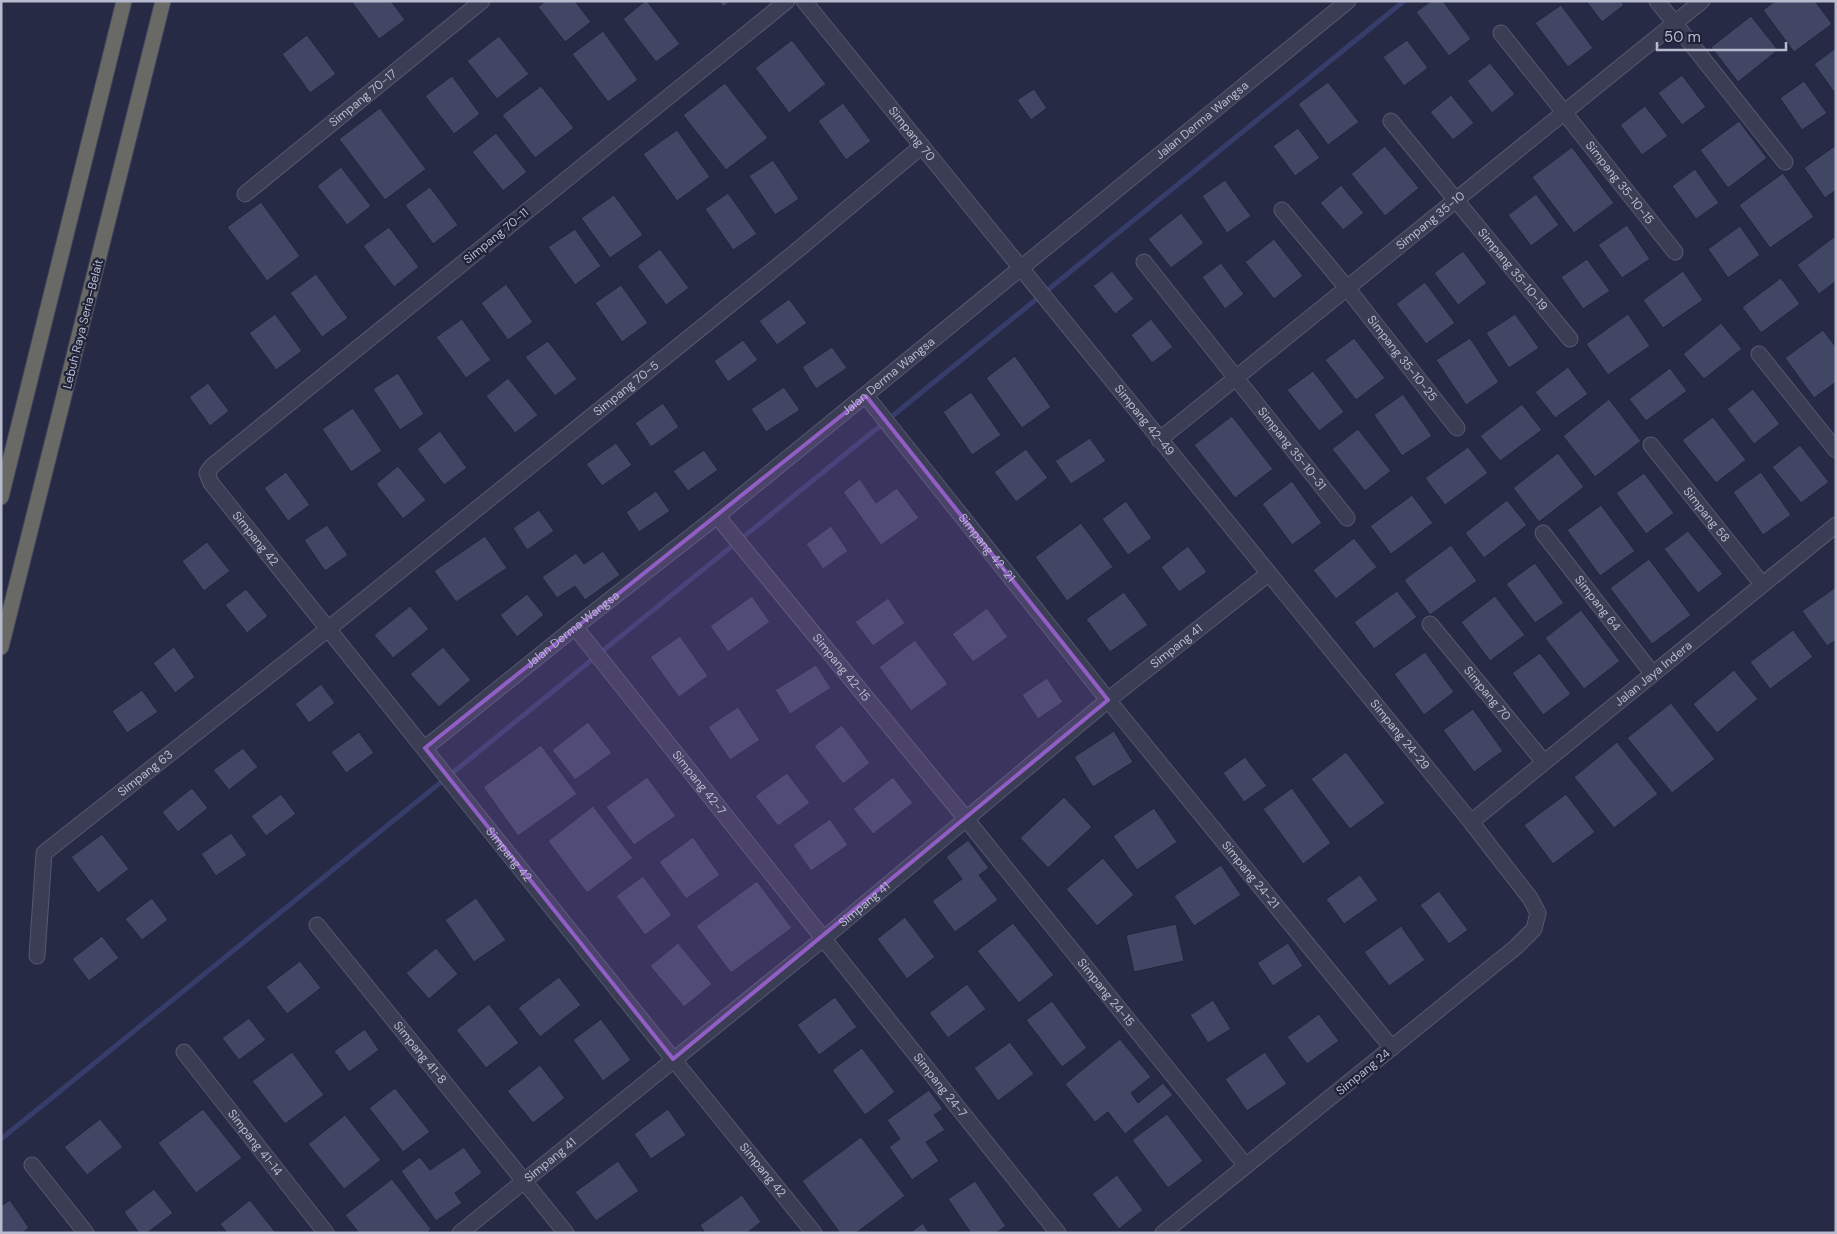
<svg xmlns="http://www.w3.org/2000/svg" width="1837" height="1234" font-family="'DM Sans',sans-serif">
<style>
.lines{fill:none;stroke-linecap:round;stroke-linejoin:round}
.stream{stroke:#373d6a;stroke-width:5}
.building{fill:#424665;stroke:#21243b}
.minor-casing{stroke:#56586e;stroke-width:17}
.trunk-casing{stroke:#42455b;stroke-width:17}
.minor{stroke:#3a3d54;stroke-width:15}
.trunk{stroke:#696a66;stroke-width:15}
.marked{fill:#905ec4;fill-opacity:0.2;stroke:#905ec4;stroke-width:4;stroke-linejoin:round}
.labels{text-anchor:middle;dominant-baseline:central;stroke-width:4.5;stroke-linejoin:round;paint-order:stroke}
.street-label{font-size:12px;fill:#b8bacd;stroke:#1f2239}
</style>
<rect width="100%" height="100%" fill="#262a45"/>
<g class="lines">
<path class="stream" d="M1,1139L1404,1"/>
</g>
<g class="building">
<path d="M351,1H391L405,20L379,39Z"/>
<path d="M545,1H575L591,22L565,42L538,7Z"/>
<path d="M645,1H647L680,44L656,62L623,19Z"/>
<path d="M719,1H731L723,7Z"/>
<path d="M1431,1H1443L1471,39L1449,56L1416,12Z"/>
<path d="M1586,1H1621L1624,5L1602,22Z"/>
<path d="M1775,1H1815L1832,24L1794,52L1763,10Z"/>
<path d="M1561,5L1593,48L1568,67L1535,23Z"/>
<path d="M1751,16L1778,50L1738,82L1711,47Z"/>
<path d="M603,31L638,80L608,102L572,54Z"/>
<path d="M307,35L336,74L310,93L282,54Z"/>
<path d="M499,36L529,74L497,99L467,61Z"/>
<path d="M792,40L826,84L789,113L755,68Z"/>
<path d="M1407,40L1428,68L1404,86L1383,57Z"/>
<path d="M1836,48V91L1834,92L1814,64Z"/>
<path d="M1490,63L1515,94L1492,113L1467,81Z"/>
<path d="M1682,75L1706,107L1682,125L1658,93Z"/>
<path d="M452,76L480,114L454,134L425,96Z"/>
<path d="M1804,81L1827,113L1802,130L1780,98Z"/>
<path d="M1328,82L1359,122L1328,145L1298,104Z"/>
<path d="M725,83L768,138L726,170L683,115Z"/>
<path d="M541,86L574,128L535,158L502,115Z"/>
<path d="M1034,89L1047,108L1031,120L1017,100Z"/>
<path d="M1451,95L1474,123L1453,140L1430,112Z"/>
<path d="M843,103L871,141L846,160L818,121Z"/>
<path d="M1645,106L1668,136L1642,155L1620,125Z"/>
<path d="M380,108L426,169L385,200L339,139Z"/>
<path d="M1739,121L1767,158L1728,188L1700,150Z"/>
<path d="M1298,128L1320,158L1295,176L1273,146Z"/>
<path d="M677,130L710,177L677,201L643,154Z"/>
<path d="M496,133L527,172L503,191L472,152Z"/>
<path d="M1836,145V190L1825,198L1804,168Z"/>
<path d="M1385,146L1419,188L1385,216L1351,174Z"/>
<path d="M1572,147L1614,203L1574,233L1532,177Z"/>
<path d="M773,160L799,199L775,215L749,176Z"/>
<path d="M341,167L371,206L347,225L317,186Z"/>
<path d="M1695,169L1719,203L1696,219L1672,186Z"/>
<path d="M1783,173L1814,217L1770,248L1739,205Z"/>
<path d="M1225,180L1251,216L1227,233L1202,196Z"/>
<path d="M1341,185L1364,213L1343,230L1320,203Z"/>
<path d="M430,187L458,225L433,244L405,205Z"/>
<path d="M728,193L757,234L733,250L705,209Z"/>
<path d="M1536,194L1559,225L1531,246L1508,215Z"/>
<path d="M614,195L643,235L610,258L581,218Z"/>
<path d="M261,202L300,256L267,281L227,227Z"/>
<path d="M1181,213L1204,243L1171,268L1148,239Z"/>
<path d="M1627,225L1650,259L1622,278L1598,245Z"/>
<path d="M1740,226L1760,255L1728,278L1708,249Z"/>
<path d="M389,227L419,267L394,287L363,246Z"/>
<path d="M575,229L601,266L575,285L548,247Z"/>
<path d="M1834,237L1836,240V281L1819,294L1797,265Z"/>
<path d="M1274,239L1303,276L1274,299L1245,262Z"/>
<path d="M660,249L689,288L666,305L637,266Z"/>
<path d="M1463,251L1487,283L1458,305L1434,273Z"/>
<path d="M1587,259L1610,291L1583,309L1561,277Z"/>
<path d="M1221,263L1244,294L1225,309L1202,277Z"/>
<path d="M1112,271L1134,299L1115,314L1093,286Z"/>
<path d="M1683,271L1703,300L1663,328L1643,300Z"/>
<path d="M316,274L348,318L322,337L290,293Z"/>
<path d="M1781,278L1800,304L1761,333L1742,307Z"/>
<path d="M1425,282L1455,323L1426,344L1396,304Z"/>
<path d="M506,284L533,322L508,340L481,303Z"/>
<path d="M621,285L648,323L622,342L595,303Z"/>
<path d="M789,299L807,323L777,345L759,321Z"/>
<path d="M275,314L302,351L276,370L249,333Z"/>
<path d="M1515,314L1539,348L1509,368L1486,333Z"/>
<path d="M1628,314L1650,346L1608,375L1586,344Z"/>
<path d="M462,319L491,360L466,378L436,337Z"/>
<path d="M1151,319L1173,347L1152,363L1131,335Z"/>
<path d="M1721,323L1742,349L1704,379L1683,354Z"/>
<path d="M1823,330L1836,347V382L1814,398L1785,358Z"/>
<path d="M1354,338L1385,378L1356,400L1325,360Z"/>
<path d="M1470,338L1499,382L1466,405L1436,360Z"/>
<path d="M743,340L758,360L728,382L714,361Z"/>
<path d="M548,341L577,379L555,396L525,357Z"/>
<path d="M832,347L847,368L816,389L802,367Z"/>
<path d="M1015,356L1051,407L1022,428L986,378Z"/>
<path d="M1568,367L1588,394L1555,418L1535,392Z"/>
<path d="M1670,368L1687,391L1646,421L1629,399Z"/>
<path d="M1313,371L1344,412L1319,431L1287,390Z"/>
<path d="M398,373L424,414L400,430L373,389Z"/>
<path d="M508,378L538,415L515,433L486,396Z"/>
<path d="M208,383L229,411L210,426L189,397Z"/>
<path d="M784,387L800,410L766,432L751,409Z"/>
<path d="M1753,389L1780,424L1754,444L1727,409Z"/>
<path d="M971,392L1001,435L972,455L943,412Z"/>
<path d="M1403,394L1432,436L1402,456L1374,415Z"/>
<path d="M1609,399L1641,441L1595,477L1563,436Z"/>
<path d="M663,403L679,427L651,447L635,423Z"/>
<path d="M1522,404L1542,430L1500,461L1480,436Z"/>
<path d="M353,408L382,451L351,472L322,429Z"/>
<path d="M1232,416L1273,469L1235,498L1194,445Z"/>
<path d="M1713,417L1746,460L1716,483L1682,440Z"/>
<path d="M1358,429L1391,471L1365,491L1332,449Z"/>
<path d="M440,431L467,468L444,485L417,449Z"/>
<path d="M1090,438L1106,461L1071,484L1055,461Z"/>
<path d="M616,443L632,465L602,486L586,464Z"/>
<path d="M1800,445L1829,482L1801,503L1772,467Z"/>
<path d="M1468,447L1488,473L1445,505L1425,478Z"/>
<path d="M1026,449L1048,478L1016,502L994,472Z"/>
<path d="M704,450L718,470L688,491L673,471Z"/>
<path d="M1558,453L1584,487L1539,522L1513,488Z"/>
<path d="M398,466L426,500L403,519L376,484Z"/>
<path d="M286,472L310,505L288,521L264,488Z"/>
<path d="M1761,472L1791,515L1763,535L1733,492Z"/>
<path d="M1644,473L1674,513L1646,534L1616,493Z"/>
<path d="M860,479L876,503L897,488L919,518L881,545L843,492Z"/>
<path d="M1292,481L1322,523L1292,545L1262,504Z"/>
<path d="M656,491L670,511L639,532L626,512Z"/>
<path d="M1412,495L1433,523L1391,554L1370,526Z"/>
<path d="M1507,500L1527,525L1484,558L1465,533Z"/>
<path d="M1126,501L1152,538L1128,555L1102,519Z"/>
<path d="M1601,505L1635,551L1600,576L1567,530Z"/>
<path d="M539,510L554,531L527,550L513,528Z"/>
<path d="M1081,523L1113,567L1067,601L1035,557Z"/>
<path d="M327,525L348,555L325,571L304,540Z"/>
<path d="M831,526L848,551L823,569L806,544Z"/>
<path d="M1688,531L1723,574L1698,593L1664,549Z"/>
<path d="M485,536L507,568L456,602L434,571Z"/>
<path d="M1354,538L1377,567L1336,599L1313,570Z"/>
<path d="M207,542L230,571L204,591L182,561Z"/>
<path d="M1451,545L1477,581L1430,615L1404,580Z"/>
<path d="M1188,546L1207,572L1179,592L1161,567Z"/>
<path d="M603,551L620,575L585,600L575,586L557,598L542,577L576,553L584,564Z"/>
<path d="M1649,559L1691,615L1652,644L1610,588Z"/>
<path d="M1535,563L1564,603L1535,623L1506,584Z"/>
<path d="M1836,587V640L1827,646L1802,611Z"/>
<path d="M246,589L268,616L247,633L225,605Z"/>
<path d="M1397,591L1417,617L1374,649L1354,622Z"/>
<path d="M1124,592L1148,625L1110,652L1086,619Z"/>
<path d="M527,594L544,615L517,637L500,615Z"/>
<path d="M752,596L770,622L728,652L710,626Z"/>
<path d="M1495,596L1525,635L1490,661L1461,622Z"/>
<path d="M888,598L905,623L873,646L855,622Z"/>
<path d="M410,606L429,629L393,658L374,635Z"/>
<path d="M987,608L1008,637L973,662L952,634Z"/>
<path d="M1581,610L1620,661L1584,689L1545,638Z"/>
<path d="M1793,630L1813,657L1770,689L1750,662Z"/>
<path d="M680,636L708,676L679,697L650,657Z"/>
<path d="M915,640L948,684L911,711L879,667Z"/>
<path d="M174,647L195,677L175,693L153,663Z"/>
<path d="M443,647L471,680L439,707L410,674Z"/>
<path d="M1425,652L1454,692L1424,715L1394,674Z"/>
<path d="M1540,653L1571,694L1543,715L1512,673Z"/>
<path d="M816,665L831,688L790,714L775,690Z"/>
<path d="M1734,670L1758,699L1717,733L1693,704Z"/>
<path d="M1047,678L1063,702L1038,719L1022,695Z"/>
<path d="M321,684L335,703L309,723L295,704Z"/>
<path d="M142,690L158,712L127,733L112,711Z"/>
<path d="M1671,703L1715,759L1672,793L1627,738Z"/>
<path d="M738,707L760,740L730,760L708,727Z"/>
<path d="M1473,709L1503,751L1474,772L1443,730Z"/>
<path d="M588,722L612,753L575,780L552,750Z"/>
<path d="M842,725L870,763L843,784L814,746Z"/>
<path d="M1114,731L1133,762L1093,787L1074,757Z"/>
<path d="M359,732L374,753L346,773L331,752Z"/>
<path d="M1617,742L1658,794L1614,828L1574,777Z"/>
<path d="M541,745L577,794L518,836L483,787Z"/>
<path d="M243,748L258,767L229,790L213,770Z"/>
<path d="M1346,752L1385,803L1350,829L1311,779Z"/>
<path d="M1245,757L1267,786L1244,802L1223,773Z"/>
<path d="M787,773L810,803L778,826L755,796Z"/>
<path d="M647,777L676,816L634,845L606,807Z"/>
<path d="M893,777L913,803L873,834L853,809Z"/>
<path d="M192,788L208,808L178,832L162,812Z"/>
<path d="M1292,788L1331,843L1303,864L1263,809Z"/>
<path d="M281,794L296,814L266,836L251,816Z"/>
<path d="M1566,794L1595,832L1553,864L1524,825Z"/>
<path d="M1064,797L1092,827L1048,868L1020,838Z"/>
<path d="M593,806L633,858L587,893L548,841Z"/>
<path d="M1154,808L1177,842L1137,870L1113,836Z"/>
<path d="M830,819L848,845L811,871L793,845Z"/>
<path d="M231,833L247,855L216,876L201,854Z"/>
<path d="M102,834L129,869L98,893L71,857Z"/>
<path d="M693,837L720,875L686,899L659,862Z"/>
<path d="M968,840L989,868L979,875L998,900L955,932L932,901L962,879L946,857Z"/>
<path d="M1103,858L1134,895L1097,926L1066,889Z"/>
<path d="M1221,865L1241,895L1194,926L1174,896Z"/>
<path d="M1360,875L1378,900L1344,924L1326,899Z"/>
<path d="M643,876L672,915L645,935L616,896Z"/>
<path d="M757,881L792,928L731,973L696,926Z"/>
<path d="M1439,891L1468,930L1449,944L1420,905Z"/>
<path d="M152,898L168,920L142,940L125,919Z"/>
<path d="M476,898L506,940L474,962L445,920Z"/>
<path d="M905,917L935,957L907,979L877,939Z"/>
<path d="M1013,923L1054,975L1019,1003L977,951Z"/>
<path d="M1176,924L1184,961L1134,972L1126,935Z"/>
<path d="M1401,926L1425,960L1389,986L1364,952Z"/>
<path d="M102,936L119,958L89,981L72,959Z"/>
<path d="M678,943L712,984L684,1007L650,966Z"/>
<path d="M1288,943L1303,966L1273,986L1257,963Z"/>
<path d="M436,948L458,974L429,999L406,973Z"/>
<path d="M300,961L321,988L287,1014L266,987Z"/>
<path d="M559,977L581,1005L540,1037L518,1008Z"/>
<path d="M967,984L986,1009L948,1038L929,1013Z"/>
<path d="M835,997L857,1027L819,1055L797,1025Z"/>
<path d="M1213,1000L1231,1029L1208,1043L1190,1015Z"/>
<path d="M1052,1001L1087,1048L1062,1067L1026,1020Z"/>
<path d="M489,1004L519,1043L486,1068L456,1030Z"/>
<path d="M1319,1014L1339,1041L1307,1064L1287,1037Z"/>
<path d="M249,1018L266,1040L239,1060L222,1038Z"/>
<path d="M601,1019L631,1060L603,1081L573,1040Z"/>
<path d="M365,1029L379,1050L349,1072L334,1051Z"/>
<path d="M1120,1039L1151,1077L1131,1093L1138,1103L1163,1083L1173,1095L1125,1134L1108,1112L1095,1122L1065,1084Z"/>
<path d="M1010,1042L1034,1074L998,1101L974,1068Z"/>
<path d="M862,1048L895,1092L865,1115L832,1070Z"/>
<path d="M292,1052L324,1095L285,1124L252,1081Z"/>
<path d="M1265,1052L1287,1084L1247,1111L1225,1079Z"/>
<path d="M540,1065L565,1098L533,1123L507,1091Z"/>
<path d="M395,1088L430,1132L403,1152L369,1108Z"/>
<path d="M929,1090L943,1109L934,1115L945,1130L926,1142L939,1161L912,1180L889,1147L900,1139L887,1120Z"/>
<path d="M203,1109L242,1158L196,1193L158,1143Z"/>
<path d="M668,1109L686,1135L651,1159L634,1134Z"/>
<path d="M1167,1114L1203,1161L1168,1188L1132,1140Z"/>
<path d="M345,1115L381,1160L344,1189L308,1144Z"/>
<path d="M100,1119L123,1147L87,1175L64,1147Z"/>
<path d="M861,1137L905,1196L856,1233H840L802,1181Z"/>
<path d="M464,1147L482,1173L455,1193L462,1203L436,1221L401,1171L420,1157L430,1170Z"/>
<path d="M618,1161L639,1191L596,1221L575,1192Z"/>
<path d="M1117,1175L1143,1210L1119,1229L1092,1194Z"/>
<path d="M392,1179L431,1229L427,1233H359L345,1215Z"/>
<path d="M975,1181L1006,1226L996,1233H971L948,1199Z"/>
<path d="M154,1189L173,1213L147,1233H139L124,1212Z"/>
<path d="M742,1195L761,1222L747,1233H705L700,1225Z"/>
<path d="M10,1200L29,1228L22,1233H1V1206Z"/>
<path d="M250,1200L276,1233H227L220,1224Z"/>
<path d="M923,1223L929,1233H910Z"/>
</g>
<g class="lines">
<defs>
<g id="minor">
<path id="s1" d="M787,1L212,466L207,473L211,483L673,1059L814,1233"/>
<path id="s2" d="M804,1L1471,822L1530,898L1538,913L1534,929L1516,947L1163,1233"/>
<path d="M1657,1L1785,162"/>
<path id="s3" d="M1501,33L1675,252"/>
<path id="s4" d="M1391,121L1570,339"/>
<path id="s5" d="M245,194L482,1"/>
<path id="s6" d="M1282,210L1347,288L1457,428"/>
<path id="s7" d="M1144,262L1347,518"/>
<path d="M1759,354L1836,450"/>
<path id="s8" d="M866,396L1108,700L1392,1048"/>
<path id="s9" d="M1159,440L1702,1"/>
<path id="s10" d="M1651,445L1762,584"/>
<path id="s11" d="M717,516L966,819L1246,1166"/>
<path id="s12" d="M1543,533L1652,673"/>
<path id="s13" d="M1430,624L1544,762"/>
<path id="s14" d="M575,627L1058,1233"/>
<path id="s15" d="M425,748L575,627L717,516L1348,1"/>
<path id="s16" d="M1471,822L1836,525"/>
<path id="s17" d="M317,925L566,1233"/>
<path id="s18" d="M37,956L44,853L328,629L794,253L922,146"/>
<path id="s19" d="M184,1052L326,1233"/>
<path d="M32,1165L86,1233"/>
<path id="s20" d="M460,1233L823,939L1108,700L1268,574"/>
</g>
<g id="trunk">
<path d="M1,497L124,1"/>
<path d="M1,647L163,1"/>
</g>
</defs>
<use href="#minor" class="minor-casing"/>
<use href="#trunk" class="trunk-casing"/>
<use href="#minor" class="minor"/>
<use href="#trunk" class="trunk"/>
</g>
<path class="marked" d="M866,396L1108,700L673,1059L425,748Z"/>
<g class="labels">
<g class="street-label">
<text stroke="none"><textPath href="#s5" startOffset="152">Simpang 70-17</textPath></text>
<text stroke="none"><textPath href="#s15" startOffset="999">Jalan Derma Wangsa</textPath></text>
<text stroke="none"><textPath href="#s2" startOffset="171">Simpang 70</textPath></text>
<text stroke="none"><textPath href="#s3" startOffset="191">Simpang 35-10-15</textPath></text>
<text stroke="none"><textPath href="#s9" startOffset="349">Simpang 35-10</textPath></text>
<text transform="translate(496 236) rotate(-39)">Simpang 70-11</text>
<text stroke="none"><textPath href="#s4" startOffset="192">Simpang 35-10-19</textPath></text>
<text transform="translate(83 324) rotate(-76)">Lebuh Raya Seria–Belait</text>
<text stroke="none"><textPath href="#s6" startOffset="191">Simpang 35-10-25</textPath></text>
<text stroke="none"><textPath href="#s15" startOffset="594">Jalan Derma Wangsa</textPath></text>
<text stroke="none"><textPath href="#s18" startOffset="848">Simpang 70-5</textPath></text>
<text stroke="none"><textPath href="#s2" startOffset="540">Simpang 42-49</textPath></text>
<text stroke="none"><textPath href="#s7" startOffset="238">Simpang 35-10-31</textPath></text>
<text stroke="none"><textPath href="#s10" startOffset="89">Simpang 58</textPath></text>
<text stroke="none"><textPath href="#s1" startOffset="830">Simpang 42</textPath></text>
<text stroke="none"><textPath href="#s8" startOffset="194">Simpang 42-21</textPath></text>
<text stroke="none"><textPath href="#s12" startOffset="89">Simpang 64</textPath></text>
<text stroke="none"><textPath href="#s15" startOffset="189">Jalan Derma Wangsa</textPath></text>
<text stroke="none"><textPath href="#s20" startOffset="926">Simpang 41</textPath></text>
<text stroke="none"><textPath href="#s11" startOffset="196">Simpang 42-15</textPath></text>
<text stroke="none"><textPath href="#s16" startOffset="235">Jalan Jaya Indera</textPath></text>
<text stroke="none"><textPath href="#s13" startOffset="90">Simpang 70</textPath></text>
<text stroke="none"><textPath href="#s2" startOffset="945">Simpang 24-29</textPath></text>
<text stroke="none"><textPath href="#s18" startOffset="232">Simpang 63</textPath></text>
<text stroke="none"><textPath href="#s14" startOffset="199">Simpang 42-7</textPath></text>
<text stroke="none"><textPath href="#s1" startOffset="1235">Simpang 42</textPath></text>
<text stroke="none"><textPath href="#s8" startOffset="614">Simpang 24-21</textPath></text>
<text stroke="none"><textPath href="#s20" startOffset="521">Simpang 41</textPath></text>
<text stroke="none"><textPath href="#s11" startOffset="615">Simpang 24-15</textPath></text>
<text stroke="none"><textPath href="#s17" startOffset="164">Simpang 41-8</textPath></text>
<text transform="translate(1363 1072) rotate(-39)">Simpang 24</text>
<text stroke="none"><textPath href="#s14" startOffset="586">Simpang 24-7</textPath></text>
<text stroke="none"><textPath href="#s19" startOffset="115">Simpang 41-14</textPath></text>
<text stroke="none"><textPath href="#s20" startOffset="116">Simpang 41</textPath></text>
<text stroke="none"><textPath href="#s1" startOffset="1640">Simpang 42</textPath></text>
</g>
</g>
<rect width="1837" height="1234" fill="none" stroke="#b8bacd" stroke-width="5"/>
<path d="M1657 42v8h129v-8" fill="none" stroke="#b8bacd" stroke-width="2.5"/>
<text x="1664" y="42" font-size="15" fill="#b8bacd" stroke="#1f2239" stroke-width="4" paint-order="stroke">50 m</text>
</svg>
